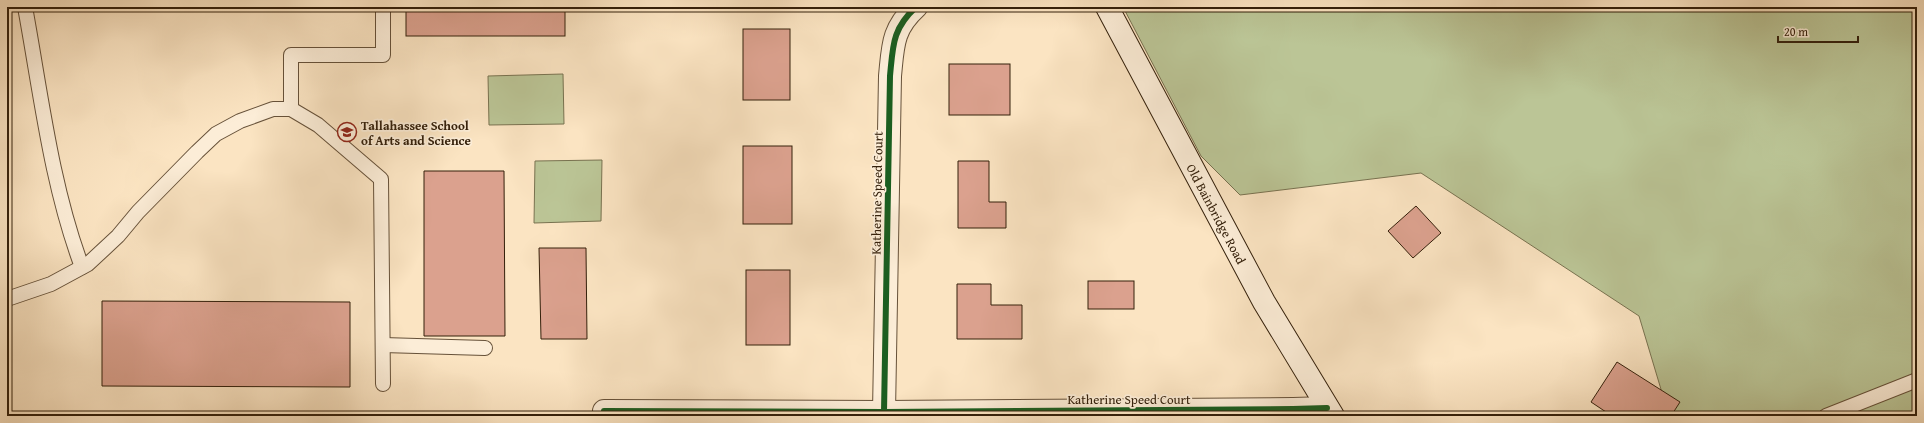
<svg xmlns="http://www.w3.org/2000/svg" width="1924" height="423" font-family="'Gentium Book Plus',serif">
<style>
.green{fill:#bbc596;stroke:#787250}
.building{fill:#dba18e;stroke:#34200b}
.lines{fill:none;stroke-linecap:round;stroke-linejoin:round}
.lane-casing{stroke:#665139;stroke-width:16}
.street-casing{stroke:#665139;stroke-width:24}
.secondary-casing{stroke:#34200b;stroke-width:24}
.lane{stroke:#fcedd7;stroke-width:14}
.street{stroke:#fcedd7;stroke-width:22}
.secondary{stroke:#fcedd7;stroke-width:22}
.cycleway-casing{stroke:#fcedd7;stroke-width:8}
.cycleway{stroke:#1b5e20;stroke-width:6}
.labels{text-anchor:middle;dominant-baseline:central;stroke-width:3.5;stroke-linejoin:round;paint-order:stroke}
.poi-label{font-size:13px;font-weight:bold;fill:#34200b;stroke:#fcedd7;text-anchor:start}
.street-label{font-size:13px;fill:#34200b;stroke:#fcedd7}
</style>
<rect width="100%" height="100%" fill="#fbe4c2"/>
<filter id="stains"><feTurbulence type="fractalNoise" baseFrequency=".005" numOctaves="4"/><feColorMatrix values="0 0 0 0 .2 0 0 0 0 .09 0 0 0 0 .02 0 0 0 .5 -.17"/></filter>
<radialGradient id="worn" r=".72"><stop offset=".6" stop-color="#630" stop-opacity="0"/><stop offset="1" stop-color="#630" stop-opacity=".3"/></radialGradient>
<g class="green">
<path d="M1123,7H1917V416H1669L1639,316L1421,173L1240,195L1201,156Z"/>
<path d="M563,74L564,124L489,125L488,76Z"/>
<path d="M602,160L601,221L534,223L535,161Z"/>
</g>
<g class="building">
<rect x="406" y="7" width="159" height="29"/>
<rect x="743" y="29" width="47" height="71"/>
<rect x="949" y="64" width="61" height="51"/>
<rect x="743" y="146" width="49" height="78"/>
<path d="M958,161H989V202H1006V228H958Z"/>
<path d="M424,171H504L505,336H424Z"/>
<path d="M1416,206L1441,233L1413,258L1388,231Z"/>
<path d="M539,248H586L587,339H541Z"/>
<rect x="746" y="270" width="44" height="75"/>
<rect x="1088" y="281" width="46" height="28"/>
<path d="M957,284H991V305H1022V339H957Z"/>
<path d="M102,301L350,302V387L102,386Z"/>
<path d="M1617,362L1680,402L1671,416H1612L1591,402Z"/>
</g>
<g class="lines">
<defs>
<g id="lane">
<path d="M25,7C41,94 51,184 82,267"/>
<path d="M291,109V55H383V7"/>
<path d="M7,299L51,284L88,264L118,236L138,212L197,152L216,134L240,121L273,109H291L318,125L381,179L383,384"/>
<path d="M383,345L485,348"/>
<path d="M1826,416L1917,380"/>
</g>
<g id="street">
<path d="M604,411L884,412L1293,409L1327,408"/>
<path d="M884,412L890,76C893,46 892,29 916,7"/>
</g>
<path id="secondary" d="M1107,7L1264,302L1333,416"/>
</defs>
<use href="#lane" class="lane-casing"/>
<use href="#street" class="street-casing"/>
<use href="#secondary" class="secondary-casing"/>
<use href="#lane" class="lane"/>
<use href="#street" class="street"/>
<use href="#secondary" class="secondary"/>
<defs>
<g id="cycleway">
<path d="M604,411L884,412L1293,409L1327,408"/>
<path d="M884,412L890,76C893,46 892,29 916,7"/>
</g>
</defs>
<use href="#cycleway" class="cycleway-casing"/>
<use href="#cycleway" class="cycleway"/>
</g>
<defs>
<symbol id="school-ring" viewBox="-11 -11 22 22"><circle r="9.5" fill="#fcedd7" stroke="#8f2418" stroke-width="1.5"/><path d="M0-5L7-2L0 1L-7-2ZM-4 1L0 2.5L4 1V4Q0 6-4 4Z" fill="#8f2418"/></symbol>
</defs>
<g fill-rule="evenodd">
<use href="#school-ring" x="336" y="121" width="22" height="22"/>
</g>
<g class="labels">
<g class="poi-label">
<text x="361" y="125">Tallahassee School<tspan x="361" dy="15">of Arts and Science</tspan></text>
</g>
<g class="street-label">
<text transform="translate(877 193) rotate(-89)">Katherine Speed Court</text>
<text transform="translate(1216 214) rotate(62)">Old Bainbridge Road</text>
<text x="1129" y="399">Katherine Speed Court</text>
</g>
</g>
<rect width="1924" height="423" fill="none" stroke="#fbe4c2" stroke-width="24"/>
<rect x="8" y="8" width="1908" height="407" fill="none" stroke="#34200b" stroke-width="2"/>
<rect x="12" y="12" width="1900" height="399" fill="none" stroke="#34200b"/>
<path d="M1778 36v6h80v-6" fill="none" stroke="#34200b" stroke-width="2"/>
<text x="1784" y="36" font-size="12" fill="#34200b" stroke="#fcedd7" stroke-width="3" paint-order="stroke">20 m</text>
<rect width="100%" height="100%" filter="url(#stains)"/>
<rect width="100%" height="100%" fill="url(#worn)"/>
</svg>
